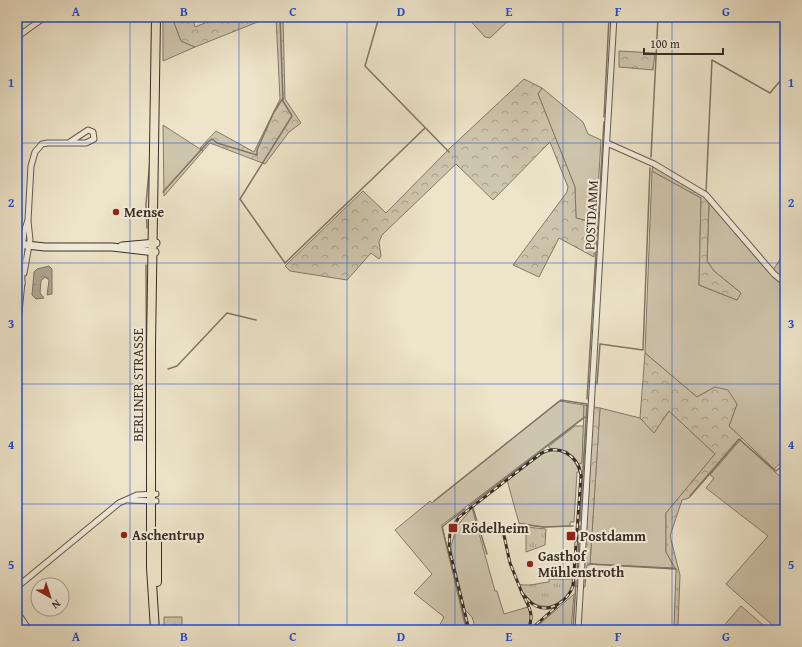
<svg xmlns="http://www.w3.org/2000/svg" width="802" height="647" font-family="'Gentium Book Plus',serif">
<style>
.grass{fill:#cec5ad;stroke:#837a68}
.forest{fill:url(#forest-crowns);stroke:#837a68}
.park{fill:url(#park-tufts);stroke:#837a68}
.water{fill:url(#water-ripples);stroke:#7f7665}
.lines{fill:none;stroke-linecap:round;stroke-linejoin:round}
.stream{stroke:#7f7665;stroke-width:1.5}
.street-casing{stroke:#655c4c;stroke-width:7}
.secondary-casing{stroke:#382e23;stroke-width:9}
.primary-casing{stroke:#382e23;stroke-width:10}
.street{stroke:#f3eddc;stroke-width:5}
.secondary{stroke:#f3eddc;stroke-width:7}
.primary{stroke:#ede4c9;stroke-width:8}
.rail-casing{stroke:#382e23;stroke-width:3}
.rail{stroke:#f3eddc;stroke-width:1.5;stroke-dasharray:4.5;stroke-linecap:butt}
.grid{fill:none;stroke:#1d4ed8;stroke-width:1;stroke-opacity:0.55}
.poi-dot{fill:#8f2418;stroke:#f3eddc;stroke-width:1.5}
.labels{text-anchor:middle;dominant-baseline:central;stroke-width:4;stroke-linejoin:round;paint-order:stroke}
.poi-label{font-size:14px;font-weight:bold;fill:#382e23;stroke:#f3eddc;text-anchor:start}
.street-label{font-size:14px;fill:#382e23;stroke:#f3eddc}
.neatline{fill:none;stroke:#1d4ed8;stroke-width:1.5}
.grid-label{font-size:13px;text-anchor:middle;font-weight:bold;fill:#1d4ed8}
</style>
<defs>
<pattern id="forest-crowns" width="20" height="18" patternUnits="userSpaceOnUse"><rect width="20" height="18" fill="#cec5ad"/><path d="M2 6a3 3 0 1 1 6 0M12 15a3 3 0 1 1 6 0" fill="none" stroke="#a8a08c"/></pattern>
<pattern id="park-tufts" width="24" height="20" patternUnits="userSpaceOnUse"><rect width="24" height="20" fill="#cec5ad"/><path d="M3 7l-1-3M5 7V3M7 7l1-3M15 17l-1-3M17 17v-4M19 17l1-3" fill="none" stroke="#a8a08c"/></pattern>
<pattern id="water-ripples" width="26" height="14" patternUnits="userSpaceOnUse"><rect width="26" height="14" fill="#afa691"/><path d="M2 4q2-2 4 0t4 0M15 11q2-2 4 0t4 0" fill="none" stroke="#8f8876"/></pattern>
</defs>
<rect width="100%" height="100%" fill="#ede4c9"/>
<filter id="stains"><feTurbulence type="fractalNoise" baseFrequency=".005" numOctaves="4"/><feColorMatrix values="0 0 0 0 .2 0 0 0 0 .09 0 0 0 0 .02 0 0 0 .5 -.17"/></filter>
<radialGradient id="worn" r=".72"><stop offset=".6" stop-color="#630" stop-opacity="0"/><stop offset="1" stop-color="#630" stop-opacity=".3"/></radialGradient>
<g class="grass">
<path d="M163,17H172L181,41L195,47L163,61Z"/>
<path d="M467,17H512L490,38L485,37Z"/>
<path d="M542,88L583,122L588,134L601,140L596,223L576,218L575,187L538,94Z"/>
<path d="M163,125L203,151L164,196Z"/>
<path d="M652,171L701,198L699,285L737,300L741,293L714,271L707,261L709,203L772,276L785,286V459L774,469L729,426L737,404L715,387L697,397L645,353Z"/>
<path d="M785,252V281L773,270Z"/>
<path d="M559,401L584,405V417L442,525L465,625L463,630H437L444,617L414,593L432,574L395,530L430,501L432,503Z"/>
<path d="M600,408L640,418L654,432L669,411L715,454L666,513V552L675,568L590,564Z"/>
<path d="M575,426H584L582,463L579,464L567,451L549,448V446Z"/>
<path d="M740,440L785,481V630H778L726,584L768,536L706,488L714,478L710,475Z"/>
<path d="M547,451C563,447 575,458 579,472H577L574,522H570V526L543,527L519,523L507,480Z"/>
<path d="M472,508L495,591H497L504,614L528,607L531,616L527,630H476L472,617L465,610L452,555L451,546L457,526Z"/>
<path d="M574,594L571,630H533Z"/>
<path d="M741,606L769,630H720Z"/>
</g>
<g class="forest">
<path d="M172,17H192L195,27L220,17H245V19L251,17H270L195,47L181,41Z"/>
<path d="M276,17H283L285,99L301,123L289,132L265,164L210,143L203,151L200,148L216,131L254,152L280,99Z"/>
<path d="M619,51L655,53L653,70L619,67Z"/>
<path d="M524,79L542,88L538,94L575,187L576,218L596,223L594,257L559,238L539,277L513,265L567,192L568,187L550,142L493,200L456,164L382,235L379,242L381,256L379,259L371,253L347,280L290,271L285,266L363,191L386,213L449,149Z"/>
<path d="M653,166L705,197L709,203L707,261L714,271L741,293L737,300L699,285L701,198L652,171Z"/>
<path d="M645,353L697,397L715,387L728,390L737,404L729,426L742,438L689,498L682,500L670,536L680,575L678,627H674L676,570L666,552V513L715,454L669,411L654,433L640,418Z"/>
<path d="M584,405L600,408L590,565H587L585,587L574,586L582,476L579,464L582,463Z"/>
<path d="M164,617H182V624L177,630H164Z"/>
</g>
<g class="park">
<path d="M526,527L546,529L545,545L526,552Z"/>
<path d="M549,579H573C570,613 529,616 518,584C529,587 538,583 549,582Z"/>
</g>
<path class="water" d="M49,266L52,269V294L47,295L49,280L45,277L41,281L40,293L44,298L36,299L32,295L34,272L37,269Z"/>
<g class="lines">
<g class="stream">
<path d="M280,17L283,101L292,116L240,199L285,263L425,128"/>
<path d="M379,17L365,66L449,152"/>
<path d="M604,117L609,17"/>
<path d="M651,157L658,17"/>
<path d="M163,192L208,142L212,139L217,143L257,155V150L274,112L283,98"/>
<path d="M706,192L712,60L770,93L785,75"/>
<path d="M147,228L146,204L150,160"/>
<path d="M146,265L147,484"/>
<path d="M168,369L177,366L227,313L256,320"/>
<path d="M597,384L600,344L643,350L650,168"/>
<path d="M587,399L604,122"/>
<path d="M690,496L739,439L776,471L785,464"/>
<path d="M434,501L561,400L587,404L580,521"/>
<path d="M469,506L585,417"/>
<path d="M473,508L487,554"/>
<path d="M519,524L543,527L573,526"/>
<path d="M589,564L676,569"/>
<path d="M577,572L580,526"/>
<path d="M464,630L466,626L442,527L465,509"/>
<path d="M573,630L576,581"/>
</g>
<defs>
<g id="street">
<path d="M17,37L45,17"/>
<path d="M607,143L654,164L706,195L774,274L785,283"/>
<path d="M24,273L30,240L28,221"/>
<path d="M22,284L21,257L24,232L28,220L31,166L35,152L42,144L48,143H86L94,139L93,132L88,130L70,142"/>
<path d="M17,333L22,282"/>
<path d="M129,500L156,501"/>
<path d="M17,587L119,503L137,495L156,494"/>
<path d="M17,612L29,630"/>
<path d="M578,630L614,17"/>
</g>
<g id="secondary">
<path d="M17,244L45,247H112L155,252"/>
<path d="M122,246L156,243"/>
</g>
<g id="primary">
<path d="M157,539V582"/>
<path d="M155,630L151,568V346L156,17"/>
</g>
</defs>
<use href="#street" class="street-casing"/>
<use href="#secondary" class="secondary-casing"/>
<use href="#primary" class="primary-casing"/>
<use href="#street" class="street"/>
<use href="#secondary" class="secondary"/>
<use href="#primary" class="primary"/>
<defs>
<g id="rail">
<path d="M503,531L510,563L522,593"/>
<path d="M469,630L449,548L450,532L459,517L540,454C558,443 578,455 581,475L573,586C568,600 551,613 536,606C530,603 526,598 522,593C529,606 535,616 528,630"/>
<path d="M530,630L556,607"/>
</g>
</defs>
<use href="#rail" class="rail-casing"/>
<use href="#rail" class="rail"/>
</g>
<path class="grid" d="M130,17V630M239,17V630M347,17V630M455,17V630M563,17V630M672,17V630M17,143H785M17,263H785M17,384H785M17,504H785"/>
<g class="poi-dot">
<circle cx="116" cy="212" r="4"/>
<rect x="448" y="523" width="10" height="10" rx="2"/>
<circle cx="124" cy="535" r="4"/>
<rect x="566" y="531" width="10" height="10" rx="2"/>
<circle cx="530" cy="564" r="4"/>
</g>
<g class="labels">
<g class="poi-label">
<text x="124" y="212">Mense</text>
<text x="462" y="528">Rödelheim</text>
<text x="132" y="535">Aschentrup</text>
<text x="580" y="536">Postdamm</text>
<text x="538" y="556">Gasthof<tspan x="538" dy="16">Mühlenstroth</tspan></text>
</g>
<g class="street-label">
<text transform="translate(591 215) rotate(-87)">POSTDAMM</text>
<text transform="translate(138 385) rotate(-90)">BERLINER STRASSE</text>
</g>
</g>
<rect width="802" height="647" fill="none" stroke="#ede4c9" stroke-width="44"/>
<g transform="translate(50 597) rotate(141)"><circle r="19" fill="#f3eddc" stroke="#a8a192"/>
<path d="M0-3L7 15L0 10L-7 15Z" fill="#8f2418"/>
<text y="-6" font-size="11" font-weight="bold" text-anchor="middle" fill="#382e23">N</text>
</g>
<path d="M644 48v6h79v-6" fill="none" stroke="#382e23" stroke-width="2"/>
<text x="650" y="48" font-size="12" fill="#382e23" stroke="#f3eddc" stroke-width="3" paint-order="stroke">100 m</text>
<rect x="22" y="22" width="758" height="603" class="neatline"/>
<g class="grid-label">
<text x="76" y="16">A</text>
<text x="184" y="16">B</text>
<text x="293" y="16">C</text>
<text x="401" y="16">D</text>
<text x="509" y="16">E</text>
<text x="618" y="16">F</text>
<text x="726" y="16">G</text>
<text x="11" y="87">1</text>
<text x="791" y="87">1</text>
<text x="11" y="207">2</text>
<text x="791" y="207">2</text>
<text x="11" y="328">3</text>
<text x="791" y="328">3</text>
<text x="11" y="449">4</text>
<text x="791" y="449">4</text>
<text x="11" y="569">5</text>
<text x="791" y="569">5</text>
<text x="76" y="641">A</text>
<text x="184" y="641">B</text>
<text x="293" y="641">C</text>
<text x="401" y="641">D</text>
<text x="509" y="641">E</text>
<text x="618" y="641">F</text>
<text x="726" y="641">G</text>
</g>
<rect width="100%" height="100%" filter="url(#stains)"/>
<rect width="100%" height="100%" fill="url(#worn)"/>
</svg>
